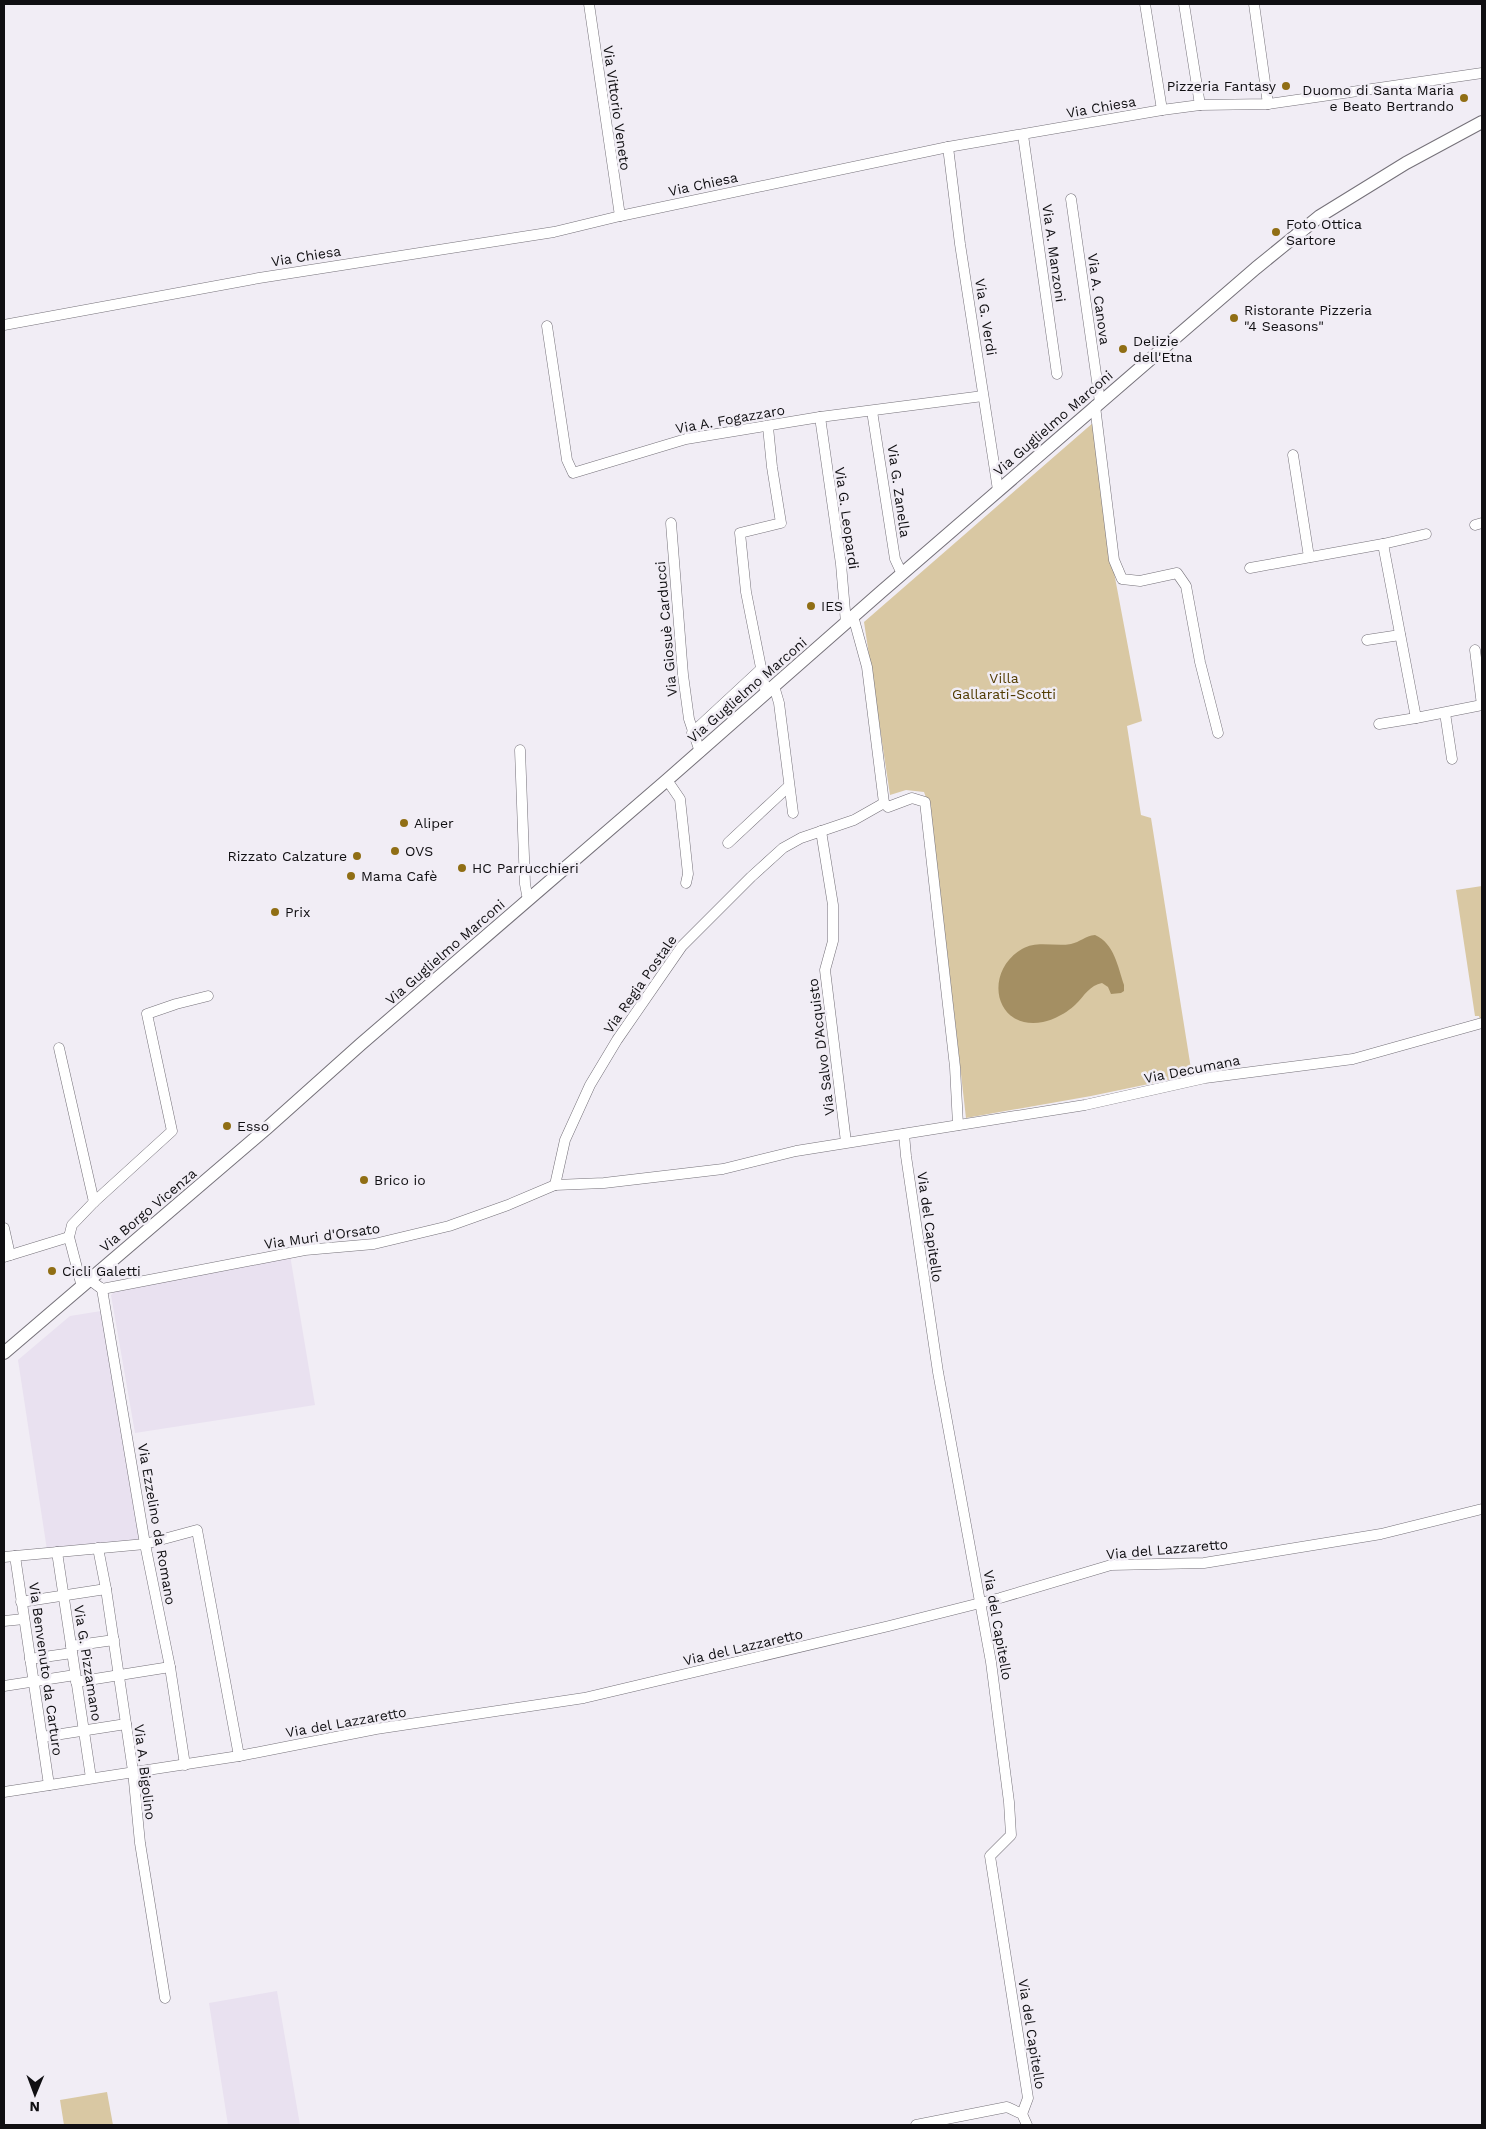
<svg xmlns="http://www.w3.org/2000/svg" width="1486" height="2129" font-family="'Work Sans',sans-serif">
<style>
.built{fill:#e9e1f0}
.green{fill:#d9c8a3}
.water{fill:#a48f63}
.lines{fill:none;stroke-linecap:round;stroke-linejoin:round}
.minor-casing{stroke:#757179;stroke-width:11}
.tertiary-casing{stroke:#757179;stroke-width:14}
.minor{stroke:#fff;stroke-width:10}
.tertiary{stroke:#fff;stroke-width:12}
.poi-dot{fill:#906e14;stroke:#f1edf5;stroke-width:2}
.labels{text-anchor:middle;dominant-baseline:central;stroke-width:5;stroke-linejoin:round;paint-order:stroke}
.poi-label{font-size:14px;fill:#100f12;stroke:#f1edf5;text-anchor:start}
.street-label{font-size:14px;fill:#100f12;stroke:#f1edf5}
.park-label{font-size:14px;fill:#503a00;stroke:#f1edf5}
</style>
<rect width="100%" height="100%" fill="#f1edf5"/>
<g class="built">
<path d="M290,1255L315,1405L135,1433L111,1295L118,1289Z"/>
<path d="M101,1311L142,1540L47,1550L18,1360L70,1316Z"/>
<path d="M277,1991L300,2125H228L209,2003Z"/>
</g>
<g class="green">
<path d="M1094,422L1113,567L1142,721L1127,726L1141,815L1151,818L1192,1075L1091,1096L966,1118L931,811L924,792L906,790L890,795L864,622Z"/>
<path d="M1482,886V1021H1480L1479,1016H1475L1456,890Z"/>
<path d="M107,2092L113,2125H64L60,2100Z"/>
</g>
<path class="water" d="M1095,935C1114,943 1118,967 1124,985V991L1121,993L1111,994L1108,987L1102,983C1090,985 1084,996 1076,1004C1068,1012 1054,1020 1043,1022C994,1031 983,972 1022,949C1037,940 1054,947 1071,944C1080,942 1085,936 1095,935Z"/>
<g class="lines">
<defs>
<g id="minor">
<path d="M589,4L620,216"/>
<path d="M1145,4L1162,110"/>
<path d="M1184,4L1200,105"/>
<path d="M1254,4L1268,104"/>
<path d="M1023,135L1057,374"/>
<path d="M948,147L960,244L998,490"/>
<path d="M1071,199L1100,402"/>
<path d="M4,325L259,278L554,232L620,216L948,147L1162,110L1200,105L1268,104L1482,73"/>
<path d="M547,326L567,460L573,473L686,439L820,417L983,396"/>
<path d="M1095,406L1114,560L1122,579L1140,581L1177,573L1186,586L1200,662L1218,733"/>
<path d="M872,411L895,559L902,574"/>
<path d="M820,417L841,564L846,623"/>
<path d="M1293,455L1309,557"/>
<path d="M671,523L683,675L689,719L700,752"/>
<path d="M1475,525L1482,523"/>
<path d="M1383,544L1426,534"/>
<path d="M1250,568L1383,544L1416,718L1482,705"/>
<path d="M853,616L867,667L884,803L888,807L912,798L925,802L955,1067L958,1125"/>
<path d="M1367,640L1400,635"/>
<path d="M1475,650L1482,705"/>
<path d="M774,686L779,703L793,813"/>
<path d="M766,693L746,592L740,533L781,523L772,467L768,427"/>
<path d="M1445,713L1452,759"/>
<path d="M1379,724L1416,718"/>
<path d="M692,733L760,670"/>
<path d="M520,750L525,884L528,900"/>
<path d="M667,780L680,799L688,874L686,883"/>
<path d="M821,831L833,905V941L825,970L846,1142"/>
<path d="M728,843L789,786"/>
<path d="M59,1048L94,1202"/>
<path d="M904,1134L906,1156L938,1372L991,1662L1009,1802L1011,1835L990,1856L1028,2098L1022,2114"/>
<path d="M555,1185L565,1140L590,1085L617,1040L682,946L751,877L783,848L801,838L854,820L884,803"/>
<path d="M4,1228L10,1255"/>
<path d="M69,1237L72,1225L94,1202L172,1131L147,1014L176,1004L208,996"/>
<path d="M4,1257L69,1237L82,1287"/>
<path d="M90,1280L102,1289L305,1250L374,1244L449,1226L508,1205L555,1185L604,1183L723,1169L796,1151L1085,1105L1205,1078L1353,1059L1482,1023"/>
<path d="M102,1289L145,1544L170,1667L185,1765"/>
<path d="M98,1548L106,1589L133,1771L140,1843L165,1998"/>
<path d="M57,1552L91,1778"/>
<path d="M15,1556L49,1785"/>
<path d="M4,1557L145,1544L197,1530L239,1756"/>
<path d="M21,1602L106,1589"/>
<path d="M4,1621L24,1619"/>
<path d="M71,1646L114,1640"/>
<path d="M30,1659L72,1653"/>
<path d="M76,1682L170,1667"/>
<path d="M4,1686L75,1675"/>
<path d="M42,1737L126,1724"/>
<path d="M4,1792L239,1756L376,1729L584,1698L889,1626L1000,1598L1111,1565L1204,1563L1381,1534L1482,1509"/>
<path d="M916,2125L1007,2107L1022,2114L1027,2125"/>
</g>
<path id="tertiary" d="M4,1353L267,1128L361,1044L667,780L881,592L1256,268L1320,216L1406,163L1482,122"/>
</defs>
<use href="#minor" class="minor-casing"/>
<use href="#tertiary" class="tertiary-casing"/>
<use href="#minor" class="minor"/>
<use href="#tertiary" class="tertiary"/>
</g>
<g class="poi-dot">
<circle cx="1286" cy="86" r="5"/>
<circle cx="1464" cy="98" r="5"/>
<circle cx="1276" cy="232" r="5"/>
<circle cx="1234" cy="318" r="5"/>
<circle cx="1123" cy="349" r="5"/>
<circle cx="811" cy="606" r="5"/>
<circle cx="404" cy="823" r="5"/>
<circle cx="395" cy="851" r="5"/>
<circle cx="357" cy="856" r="5"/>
<circle cx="462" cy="868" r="5"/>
<circle cx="351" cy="876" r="5"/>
<circle cx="275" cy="912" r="5"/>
<circle cx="227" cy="1126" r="5"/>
<circle cx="364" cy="1180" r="5"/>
<circle cx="52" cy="1271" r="5"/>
</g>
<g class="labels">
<g class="poi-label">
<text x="1276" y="86" text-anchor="end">Pizzeria Fantasy</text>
<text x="1454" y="90" text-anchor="end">Duomo di Santa Maria<tspan x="1454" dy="16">e Beato Bertrando</tspan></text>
<text x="1286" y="224">Foto Ottica<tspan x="1286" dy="16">Sartore</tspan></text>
<text x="1244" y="310">Ristorante Pizzeria<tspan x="1244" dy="16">"4 Seasons"</tspan></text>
<text x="1133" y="341">Delizie<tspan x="1133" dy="16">dell'Etna</tspan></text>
<text x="821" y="606">IES</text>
<text x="414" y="823">Aliper</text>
<text x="405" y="851">OVS</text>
<text x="347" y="856" text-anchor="end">Rizzato Calzature</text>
<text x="472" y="868">HC Parrucchieri</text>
<text x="361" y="876">Mama Cafè</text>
<text x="285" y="912">Prix</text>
<text x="237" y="1126">Esso</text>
<text x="374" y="1180">Brico io</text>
<text x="62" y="1271">Cicli Galetti</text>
</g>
<g class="street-label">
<text transform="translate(1101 107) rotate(-10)">Via Chiesa</text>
<text transform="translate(617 108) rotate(82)">Via Vittorio Veneto</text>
<text transform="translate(703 184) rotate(-12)">Via Chiesa</text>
<text transform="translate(1054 253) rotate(82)">Via A. Manzoni</text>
<text transform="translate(306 256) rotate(-9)">Via Chiesa</text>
<text transform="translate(1099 299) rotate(82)">Via A. Canova</text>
<text transform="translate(986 317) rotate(81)">Via G. Verdi</text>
<text transform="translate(730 419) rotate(-10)">Via A. Fogazzaro</text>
<text transform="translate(1053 423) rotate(-41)">Via Guglielmo Marconi</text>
<text transform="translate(899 491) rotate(82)">Via G. Zanella</text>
<text transform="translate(847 518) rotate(82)">Via G. Leopardi</text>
<text transform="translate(666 629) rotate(-95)">Via Giosuè Carducci</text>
<text transform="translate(747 690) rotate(-41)">Via Guglielmo Marconi</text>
<text transform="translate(445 952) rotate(-41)">Via Guglielmo Marconi</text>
<text transform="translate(640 984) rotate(-55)">Via Regia Postale</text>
<text transform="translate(821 1047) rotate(-97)">Via Salvo D'Acquisto</text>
<text transform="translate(1192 1069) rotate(-11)">Via Decumana</text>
<text transform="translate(148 1210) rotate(-40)">Via Borgo Vicenza</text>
<text transform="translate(930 1227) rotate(82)">Via del Capitello</text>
<text transform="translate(322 1236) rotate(-8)">Via Muri d'Orsato</text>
<text transform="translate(157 1524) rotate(80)">Via Ezzelino da Romano</text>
<text transform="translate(1167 1549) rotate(-5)">Via del Lazzaretto</text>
<text transform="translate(998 1625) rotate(80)">Via del Capitello</text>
<text transform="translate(743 1647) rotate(-13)">Via del Lazzaretto</text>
<text transform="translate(88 1663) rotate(81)">Via G. Pizzamano</text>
<text transform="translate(46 1669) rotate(82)">Via Benvenuto da Carturo</text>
<text transform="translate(346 1722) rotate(-10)">Via del Lazzaretto</text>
<text transform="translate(145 1772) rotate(83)">Via A. Bigolino</text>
<text transform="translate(1032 2034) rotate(81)">Via del Capitello</text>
</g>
<g class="park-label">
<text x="1004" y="678">Villa<tspan x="1004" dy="16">Gallarati-Scotti</tspan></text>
</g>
</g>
<rect width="1486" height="2129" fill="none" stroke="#100f12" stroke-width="10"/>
<g transform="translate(35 2094) rotate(181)" stroke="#f1edf5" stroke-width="4" paint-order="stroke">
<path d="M0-4L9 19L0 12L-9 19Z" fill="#100f12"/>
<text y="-8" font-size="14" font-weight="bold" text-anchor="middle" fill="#100f12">N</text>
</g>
</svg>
